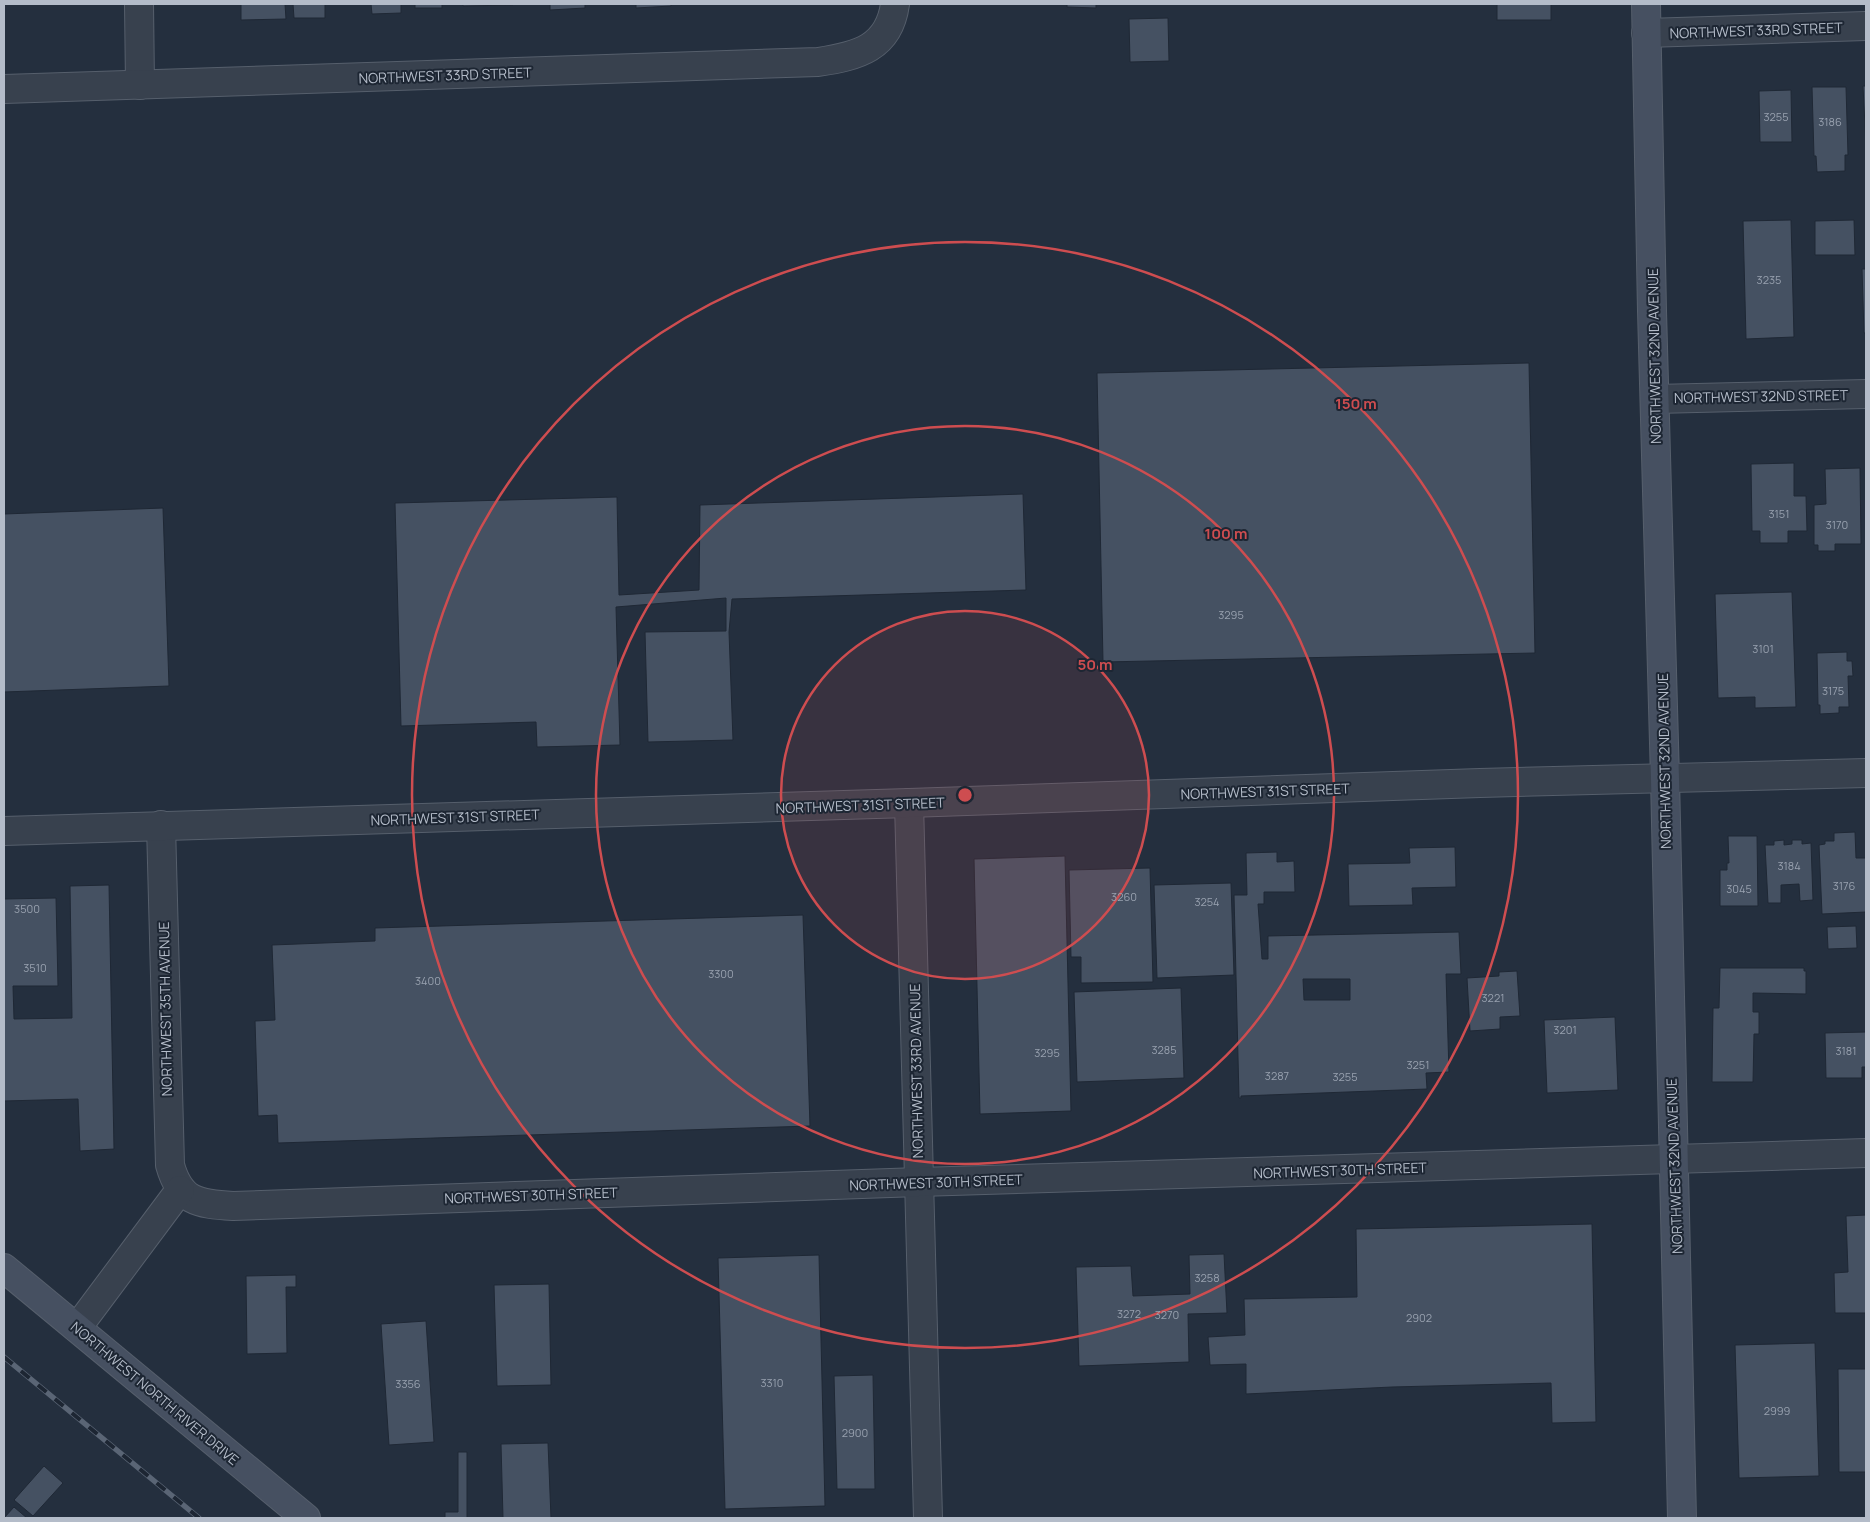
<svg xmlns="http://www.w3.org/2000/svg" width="1870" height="1522" font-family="Manrope,sans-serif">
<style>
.building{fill:#455162;stroke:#1f2835;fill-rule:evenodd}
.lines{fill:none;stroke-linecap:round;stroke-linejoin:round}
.minor-casing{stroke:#565f6c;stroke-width:30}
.secondary-casing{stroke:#565f6c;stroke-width:30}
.minor{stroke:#38414e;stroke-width:28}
.secondary{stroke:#465061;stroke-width:28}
.rail-casing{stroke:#5a6575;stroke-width:5.5}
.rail{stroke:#1d2633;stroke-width:4;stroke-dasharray:11;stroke-linecap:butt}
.ring{fill:none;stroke:#ce4d50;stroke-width:2.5}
.labels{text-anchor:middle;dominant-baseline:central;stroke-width:4;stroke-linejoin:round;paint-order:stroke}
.number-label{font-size:11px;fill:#98a1af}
.street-label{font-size:14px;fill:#b4bcc9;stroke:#1d2633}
.centre{fill:#ce4d50;stroke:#1d2633;stroke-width:2.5}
.ring-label{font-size:15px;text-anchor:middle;font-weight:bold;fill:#ce4d50;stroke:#1d2633;stroke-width:4;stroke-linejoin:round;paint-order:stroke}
</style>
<rect width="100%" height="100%" fill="#242f3e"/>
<g class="building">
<path d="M241,4H285L286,19L241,20Z"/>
<path d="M293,4H325V18H294Z"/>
<path d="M371,4H401V13L372,14Z"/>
<rect x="415" y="4" width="27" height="4"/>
<path d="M463,4H513V5L463,6Z"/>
<path d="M550,4H585V8L550,10Z"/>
<path d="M636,4H671V6L636,8Z"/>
<path d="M1067,4H1096V8L1067,7Z"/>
<rect x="1497" y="4" width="54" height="16"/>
<path d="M1168,18L1169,61L1130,62L1129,19Z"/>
<path d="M1863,86H1866V146Z"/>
<path d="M1812,87H1846L1848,155H1845V171L1817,172L1816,156H1814Z"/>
<path d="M1791,90L1792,142H1760L1759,91Z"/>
<path d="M1791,220L1794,337L1746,339L1743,221Z"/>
<path d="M1854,220L1855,255H1815V221Z"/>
<path d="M1862,269H1866V333H1864Z"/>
<path d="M1529,363L1535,653L1103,662L1097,373Z"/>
<path d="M1794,463V496H1806L1807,531H1788V543H1760V531H1752L1751,464Z"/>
<path d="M1860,468L1861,544H1835V551H1818V545H1814V505L1826,504L1825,469Z"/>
<path d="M1023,494L1026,590L732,599L729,632L733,740L648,742L645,632L726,631V598L616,607L620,745L537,747L536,722L401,726L395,503L617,497L619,595L699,590L700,505Z"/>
<path d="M163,508L169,686L4,692V514Z"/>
<path d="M1792,592L1796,707L1755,708V697L1718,698L1715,594Z"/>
<path d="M1847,652V661H1852L1853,676H1848L1849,707H1839V713L1820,714V705H1818L1817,653Z"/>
<path d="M1855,832L1856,858H1866V912L1822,914L1819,845L1825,844V841H1834V833Z"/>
<path d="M1728,836H1757L1758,906H1720V870H1727V863H1729Z"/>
<path d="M1784,840V845L1792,844V840H1802V844L1811,843L1813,900L1800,901L1799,884L1781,885V903H1768L1765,845H1774V841Z"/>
<path d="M1455,847L1456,887L1412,888L1413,905L1349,906L1348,864L1410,863L1409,848Z"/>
<path d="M1277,852V862L1294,861L1295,892H1264V904H1258L1262,959H1268V936L1459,932L1461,974H1446L1449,1072L1426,1073L1427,1089L1241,1096V1098H1239L1234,895H1247L1246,853ZM1303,979H1350V1000H1304Z"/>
<path d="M1065,856L1071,1111L980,1114L974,859Z"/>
<path d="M1150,868L1153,982L1081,983V957H1071L1069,870Z"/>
<path d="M1231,883L1234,975L1157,978L1154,885Z"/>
<path d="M109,885L114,1149L80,1151L78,1099L4,1101V899L56,898L58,986H13L14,1019L72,1018L70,886Z"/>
<path d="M803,915L810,1126L278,1143L277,1115L258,1116L255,1021L275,1020L272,945L375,941V928Z"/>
<path d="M1856,926L1857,948L1828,949L1827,927Z"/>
<path d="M1720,968H1804V971H1806V994L1753,993V1012H1759V1034H1754L1753,1082H1712L1713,1008H1719Z"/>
<path d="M1517,971L1520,1016L1500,1017V1029L1470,1031L1467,978L1499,976V972Z"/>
<path d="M1181,988L1184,1078L1077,1082L1074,992Z"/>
<path d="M1615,1017L1618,1090L1547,1093L1544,1020Z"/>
<path d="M1866,1032V1067H1862V1078H1826L1825,1033Z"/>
<path d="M1866,1215V1313H1835L1834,1273L1848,1272L1846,1216Z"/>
<path d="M1592,1224L1596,1422L1552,1423L1551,1383L1392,1387L1246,1394V1364L1210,1365L1208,1337L1245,1335L1244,1299L1357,1297L1356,1229Z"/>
<path d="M1224,1254L1227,1313L1188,1314L1189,1362L1079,1366L1076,1267L1131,1266L1133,1296L1190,1294L1189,1255Z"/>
<path d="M819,1255L825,1506L725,1509L718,1258Z"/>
<path d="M296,1275V1287H286L287,1353L247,1354L246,1276Z"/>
<path d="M549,1284L551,1385L497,1386L494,1285Z"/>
<path d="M426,1321L434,1442L389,1445L381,1324Z"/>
<path d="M1815,1343L1819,1476L1739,1478L1735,1345Z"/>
<path d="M1838,1369H1866V1472H1839Z"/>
<path d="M873,1375L875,1489H837L834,1376Z"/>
<path d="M548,1443L551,1518H503L501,1444Z"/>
<path d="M458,1452H467V1518H445V1512H458Z"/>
<path d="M44,1466L63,1483L33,1516L14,1500Z"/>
<path d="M14,1507L27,1518H4Z"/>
</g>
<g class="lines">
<defs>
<g id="minor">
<path d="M139,4L140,85"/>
<path d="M1646,33L1866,26"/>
<path d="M4,89L818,62C858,56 889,48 895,4"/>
<path d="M1655,399L1866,394"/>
<path d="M909,803L928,1518"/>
<path d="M161,825L170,1165C180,1201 197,1204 233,1206L919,1182L1866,1153"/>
<path d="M4,831L909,803L1480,783L1866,773"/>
<path d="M77,1328L180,1190"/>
</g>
<g id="secondary">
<path d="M1646,4L1652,311L1665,779L1682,1518"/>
<path d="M4,1268L306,1518"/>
</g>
</defs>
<use href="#minor" class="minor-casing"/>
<use href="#secondary" class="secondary-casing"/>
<use href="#minor" class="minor"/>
<use href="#secondary" class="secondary"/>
<defs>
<path id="rail" d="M4,1357L199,1518"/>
</defs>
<use href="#rail" class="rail-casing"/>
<use href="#rail" class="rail"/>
</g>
<circle cx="965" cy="795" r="184" fill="#ce4d50" fill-opacity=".12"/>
<g class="ring">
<circle cx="965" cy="795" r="184"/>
<circle cx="965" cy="795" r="369"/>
<circle cx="965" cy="795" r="553"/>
</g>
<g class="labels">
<g class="number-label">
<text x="1776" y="116">3255</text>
<text x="1830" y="121">3186</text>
<text x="1769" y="279">3235</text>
<text x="1779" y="513">3151</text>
<text x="1837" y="524">3170</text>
<text x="1231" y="614">3295</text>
<text x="1763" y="648">3101</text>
<text x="1833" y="690">3175</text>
<text x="1789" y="865">3184</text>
<text x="1844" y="885">3176</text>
<text x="1739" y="888">3045</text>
<text x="1124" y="896">3260</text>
<text x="1207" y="901">3254</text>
<text x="27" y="908">3500</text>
<text x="35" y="967">3510</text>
<text x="721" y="973">3300</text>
<text x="428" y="980">3400</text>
<text x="1493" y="997">3221</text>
<text x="1565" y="1029">3201</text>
<text x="1164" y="1049">3285</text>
<text x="1846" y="1050">3181</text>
<text x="1047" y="1052">3295</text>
<text x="1418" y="1064">3251</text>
<text x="1277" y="1075">3287</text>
<text x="1345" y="1076">3255</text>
<text x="1207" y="1277">3258</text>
<text x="1129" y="1313">3272</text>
<text x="1167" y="1314">3270</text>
<text x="1419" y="1317">2902</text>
<text x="772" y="1382">3310</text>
<text x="408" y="1383">3356</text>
<text x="1777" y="1410">2999</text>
<text x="855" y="1432">2900</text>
</g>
<g class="street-label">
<text transform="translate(1756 30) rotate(-2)">NORTHWEST 33RD STREET</text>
<text transform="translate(445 75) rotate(-2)">NORTHWEST 33RD STREET</text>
<text transform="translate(1654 356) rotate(-91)">NORTHWEST 32ND AVENUE</text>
<text transform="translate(1761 396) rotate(-1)">NORTHWEST 32ND STREET</text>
<text transform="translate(1664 761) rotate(-91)">NORTHWEST 32ND AVENUE</text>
<text transform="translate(1265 791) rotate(-2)">NORTHWEST 31ST STREET</text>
<text transform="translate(860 805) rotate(-2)">NORTHWEST 31ST STREET</text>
<text transform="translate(455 817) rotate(-2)">NORTHWEST 31ST STREET</text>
<text transform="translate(165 1009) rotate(-91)">NORTHWEST 35TH AVENUE</text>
<text transform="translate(916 1071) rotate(-91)">NORTHWEST 33RD AVENUE</text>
<text transform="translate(1674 1166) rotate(-92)">NORTHWEST 32ND AVENUE</text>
<text transform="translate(1340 1170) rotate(-2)">NORTHWEST 30TH STREET</text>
<text transform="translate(936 1182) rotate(-2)">NORTHWEST 30TH STREET</text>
<text transform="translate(531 1195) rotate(-2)">NORTHWEST 30TH STREET</text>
<text transform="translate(155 1393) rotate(40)">NORTHWEST NORTH RIVER DRIVE</text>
</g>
</g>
<circle cx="965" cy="795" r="8" class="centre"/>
<g class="ring-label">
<text x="1356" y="409">150 m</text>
<text x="1226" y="539">100 m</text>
<text x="1095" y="670">50 m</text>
</g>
<rect width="1870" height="1522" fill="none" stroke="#b4bcc9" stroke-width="10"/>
</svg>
